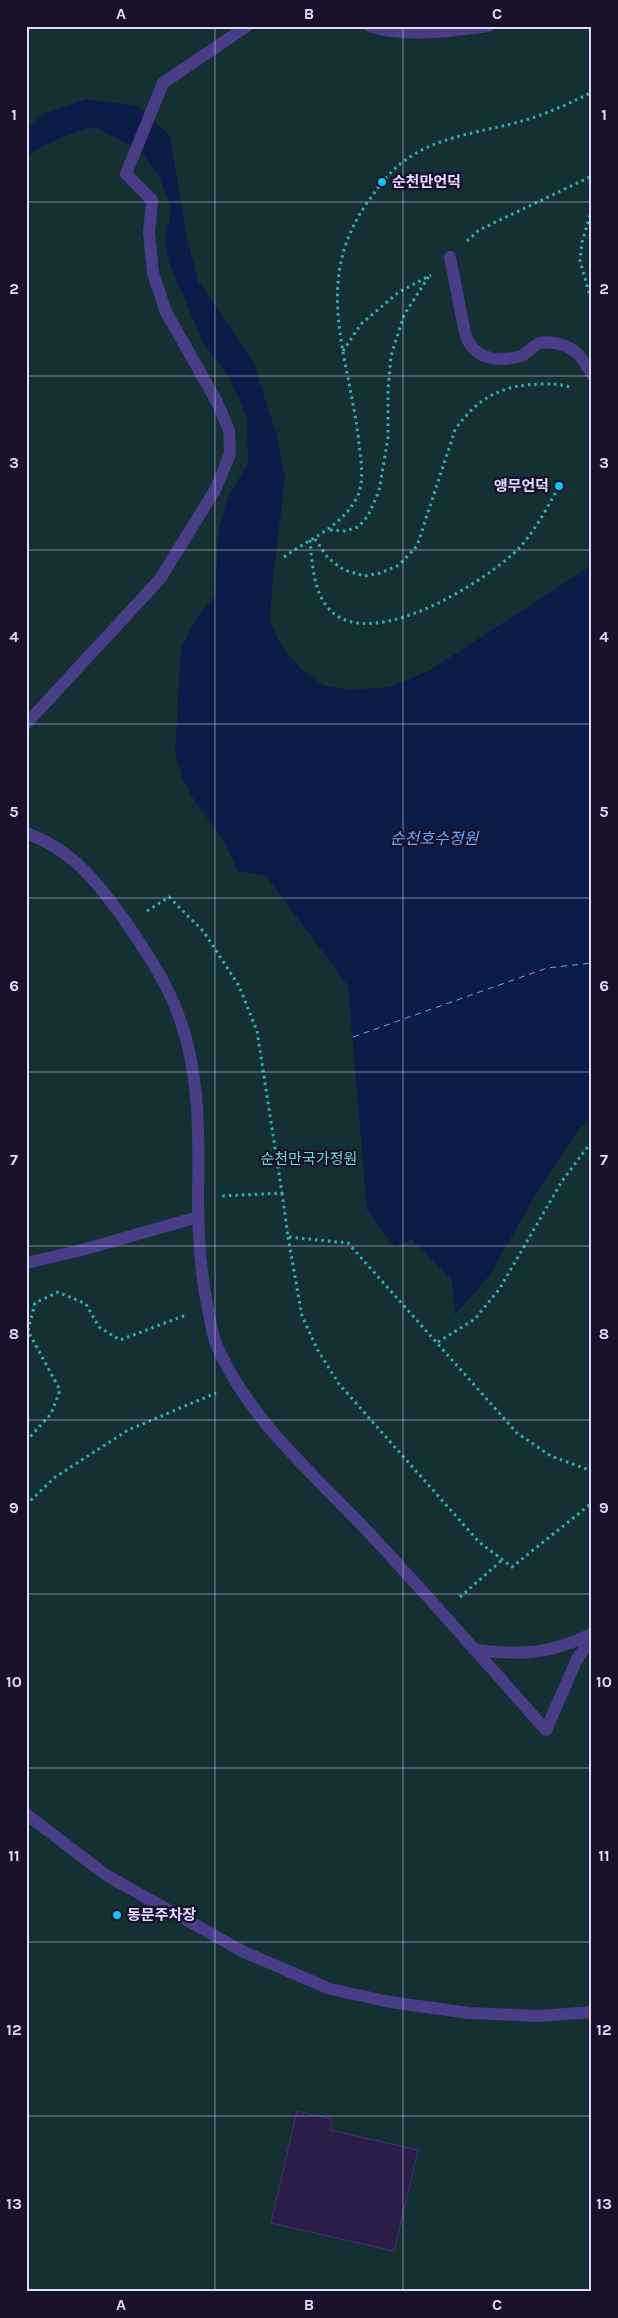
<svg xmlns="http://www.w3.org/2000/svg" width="618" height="2318" font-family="Karla,'Noto Sans KR',sans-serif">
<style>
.green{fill:#143033}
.water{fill:#0c1b47}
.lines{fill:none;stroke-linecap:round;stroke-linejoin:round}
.ferry{stroke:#6aa8fc;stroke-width:1;stroke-dasharray:6 5;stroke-linecap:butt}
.building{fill:#2b1d49;stroke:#453075}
.path{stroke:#33b1b8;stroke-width:3;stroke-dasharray:2.5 4;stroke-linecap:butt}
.pedestrian{stroke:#483d86;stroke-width:12}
.minor{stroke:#483d86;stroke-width:12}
.grid{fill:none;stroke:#e2d9fe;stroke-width:1;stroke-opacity:0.55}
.poi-dot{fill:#0ac6f9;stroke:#181129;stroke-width:2}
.labels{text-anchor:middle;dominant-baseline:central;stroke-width:4.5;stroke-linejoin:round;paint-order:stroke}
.poi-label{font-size:15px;font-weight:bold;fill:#e2d9fe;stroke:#181129;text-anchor:start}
.park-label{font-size:15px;fill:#66decd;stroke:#181129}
.water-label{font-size:16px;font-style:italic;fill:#6aa8fc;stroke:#181129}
.neatline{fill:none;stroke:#e2d9fe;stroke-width:2}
.grid-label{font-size:16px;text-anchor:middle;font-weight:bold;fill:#e2d9fe}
</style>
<rect width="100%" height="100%" fill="#181129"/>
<rect class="green" x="26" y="26" width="566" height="2266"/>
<path class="water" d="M86,99L138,106L170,136L187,239L198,281L253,362L277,436L285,477L273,577L270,621L280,644L299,667L323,685L349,690L390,687L429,671L592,565V1118L579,1129L535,1196L489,1276L455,1315L452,1280L412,1239L395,1247L367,1210L348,986L266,876L238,871L222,838L194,800L183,779L175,752L181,648L197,617L215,597L219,529L227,499L248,463L247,418L230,378L204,344L169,263L165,240L171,210L159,176L140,151L96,127C70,133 48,141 26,156V128L46,113Z"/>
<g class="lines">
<path class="ferry" d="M353,1037L547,968L592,963"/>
</g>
<path class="building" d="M297,2111L332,2119L330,2130L418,2150L394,2251L271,2223Z"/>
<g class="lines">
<g class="path">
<path d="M592,209L582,242L580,261L592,302"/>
<path d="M467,241L479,230L592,176"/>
<path d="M343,351L361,324L399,292L431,275"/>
<path d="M330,530L345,531L358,527L368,516L379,491L388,437V390L391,356L404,315L429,276"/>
<path d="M315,539L328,558L344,570L365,576L380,573L399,565L417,546L455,430C477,397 504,384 544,384C553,384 561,384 570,387"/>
<path d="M310,540C312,562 313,591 329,609C370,655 489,580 520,547C536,529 548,507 559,486"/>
<path d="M284,557C310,538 339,529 356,499C365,484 361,461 359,444C350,357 311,284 367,203C377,189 386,176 399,165C433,136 480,133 522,121C546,114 569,104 592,92"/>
<path d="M147,911L169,897L204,932L239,986L257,1031L282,1193L221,1196"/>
<path d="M282,1193L288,1237L348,1243L517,1433L551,1456L592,1471"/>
<path d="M288,1237L302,1316L317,1349L339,1384L479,1542L512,1567L592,1503"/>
<path d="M438,1342L475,1319L500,1288L562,1181L592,1141"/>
<path d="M26,1441L51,1414L60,1390L28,1331L35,1303L58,1292L86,1304L99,1327L120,1340L186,1315"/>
<path d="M26,1505L54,1478L128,1430L216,1393"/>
<path d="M460,1597L502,1560"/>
</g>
<g class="pedestrian">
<path d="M369,26C407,38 450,31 488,26"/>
<path d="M450,257L465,333C472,359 497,363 521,356C528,353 532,346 540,343C551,340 571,346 579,355C584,361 588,368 592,375"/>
<path d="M26,724L160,579L215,490L230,454L229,430L217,402L166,312L153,273L149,233L152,200L126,174L163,83L247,26"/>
<path d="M26,833C73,850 98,883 126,922C146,952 167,982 179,1017C200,1073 199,1136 198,1195C198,1235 200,1274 209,1314C211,1323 212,1332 215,1341C246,1418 315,1475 371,1535C431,1599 488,1665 546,1730L577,1659L592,1638"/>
<path d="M26,1263L82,1250L198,1217"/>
<path d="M474,1650C522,1655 547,1655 592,1634"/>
</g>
<path class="minor" d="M26,1814L106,1875L147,1898L244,1952L330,1989L390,2002L469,2013L540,2016L592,2012"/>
</g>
<path class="grid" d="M215,26V2292M403,26V2292M26,202H592M26,376H592M26,550H592M26,724H592M26,898H592M26,1072H592M26,1246H592M26,1420H592M26,1594H592M26,1768H592M26,1942H592M26,2116H592"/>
<g class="poi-dot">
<circle cx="382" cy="182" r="5"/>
<circle cx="559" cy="486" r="5"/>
<circle cx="117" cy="1915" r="5"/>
</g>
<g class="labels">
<g class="poi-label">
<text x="392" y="182">순천만언덕</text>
<text x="549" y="486" text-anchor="end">앵무언덕</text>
<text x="127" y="1915">동문주차장</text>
</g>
<g class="park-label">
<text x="309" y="1159">순천만국가정원</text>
</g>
<g class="water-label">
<text x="434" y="838">순천호수정원</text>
</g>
</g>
<rect width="618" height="2318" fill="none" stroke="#181129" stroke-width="55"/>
<rect x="28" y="28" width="562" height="2262" class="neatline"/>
<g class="grid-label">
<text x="121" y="19">A</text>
<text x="309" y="19">B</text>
<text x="497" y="19">C</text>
<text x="14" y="120">1</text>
<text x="604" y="120">1</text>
<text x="14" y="294">2</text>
<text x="604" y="294">2</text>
<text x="14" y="468">3</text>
<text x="604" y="468">3</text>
<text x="14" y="642">4</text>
<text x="604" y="642">4</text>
<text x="14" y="817">5</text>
<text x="604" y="817">5</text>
<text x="14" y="991">6</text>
<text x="604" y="991">6</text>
<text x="14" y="1165">7</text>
<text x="604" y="1165">7</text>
<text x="14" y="1339">8</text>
<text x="604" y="1339">8</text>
<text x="14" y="1513">9</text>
<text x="604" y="1513">9</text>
<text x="14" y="1687">10</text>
<text x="604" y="1687">10</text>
<text x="14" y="1861">11</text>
<text x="604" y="1861">11</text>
<text x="14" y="2035">12</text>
<text x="604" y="2035">12</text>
<text x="14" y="2209">13</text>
<text x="604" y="2209">13</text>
<text x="121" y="2310">A</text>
<text x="309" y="2310">B</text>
<text x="497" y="2310">C</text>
</g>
</svg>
